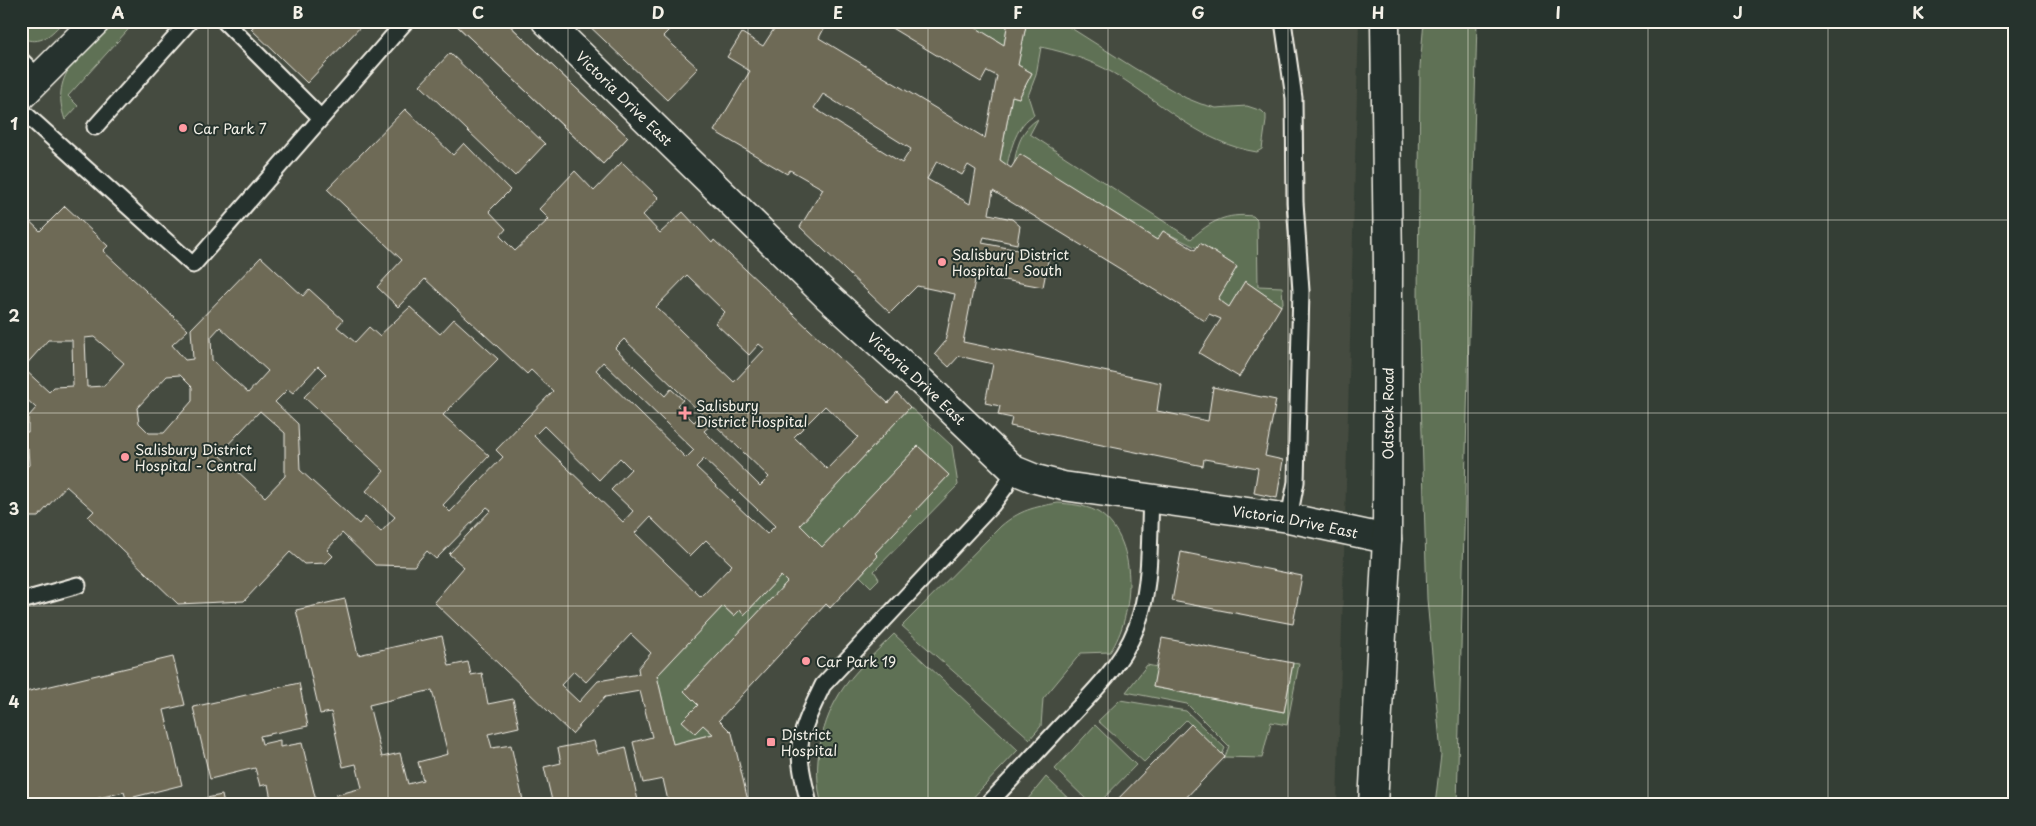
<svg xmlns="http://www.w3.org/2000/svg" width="2036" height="826" font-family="'Playpen Sans',sans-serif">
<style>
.built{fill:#454b3f}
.green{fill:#5e7154;stroke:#a9b19e}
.building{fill:#6e6a57;stroke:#f4f1e8;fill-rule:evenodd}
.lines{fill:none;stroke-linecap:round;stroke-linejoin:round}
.service-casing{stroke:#f4f1e8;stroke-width:19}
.minor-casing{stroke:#f4f1e8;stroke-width:31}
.tertiary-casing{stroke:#f4f1e8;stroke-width:31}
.service{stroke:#26332d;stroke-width:15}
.minor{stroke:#26332d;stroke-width:28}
.tertiary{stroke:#26332d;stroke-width:28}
.grid{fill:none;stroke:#f4f1e8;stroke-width:1;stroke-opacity:0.55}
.poi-dot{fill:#ff9aa2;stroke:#26332d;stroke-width:2}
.labels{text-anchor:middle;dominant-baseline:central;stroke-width:4;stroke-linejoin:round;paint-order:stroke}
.street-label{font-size:14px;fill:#f4f1e8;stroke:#26332d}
.poi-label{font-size:14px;fill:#f4f1e8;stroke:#26332d;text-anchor:start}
.neatline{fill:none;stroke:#f4f1e8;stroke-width:2}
.grid-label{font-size:16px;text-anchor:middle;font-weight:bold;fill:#f4f1e8}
</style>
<rect width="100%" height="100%" fill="#343e35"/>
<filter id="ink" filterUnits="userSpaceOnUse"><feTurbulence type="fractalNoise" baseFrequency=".02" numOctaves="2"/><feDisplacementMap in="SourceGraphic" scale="10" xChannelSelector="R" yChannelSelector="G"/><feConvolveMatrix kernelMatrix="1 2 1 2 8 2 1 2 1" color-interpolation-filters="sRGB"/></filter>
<g filter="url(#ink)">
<path class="built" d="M21,21H1359L1337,805H21Z"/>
<g class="green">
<path d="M21,21H64C50,35 42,46 21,38Z"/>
<path d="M115,21H136L68,96L78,106L65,120C48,72 85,51 115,21Z"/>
<path d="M965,21H1008L1004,45Z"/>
<path d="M1027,21H1060L1134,68L1186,98L1201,104L1216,108L1247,106L1262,111L1266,115V121L1262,149L1257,152C1204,144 1166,107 1123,79C1098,63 1070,53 1041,47L1036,75L1028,96L1034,115C1017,124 1011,148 1007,165L1000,160L1012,96L1019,98L1032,73L1018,65Z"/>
<path d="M1424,21H1477L1457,805H1435L1441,754L1427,599L1418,300L1420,67Z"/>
<path d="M1038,119L1030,134L1191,239C1211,221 1226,213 1253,216L1257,220L1258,286L1282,287L1283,303L1281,306L1245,281L1229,307L1218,299L1237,267L1200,243L1197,248L1163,231L1157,240L1020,155L1014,164C1017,145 1022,129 1038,119Z"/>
<path d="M910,407L952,446L958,485L874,571L879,579L871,587L860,576L878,556L875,553L949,475L918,446L822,547L800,525Z"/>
<path d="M1058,503C1070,504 1084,505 1096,511C1140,536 1135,616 1110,652L1081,653L1043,699L1041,726L1030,739L902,626L1001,526C1020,510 1034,507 1058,503Z"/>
<path d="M781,576L787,582L684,691L698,705L683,721L695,733L703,725L713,734L673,744L657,676L723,606L733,616L740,610L744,615Z"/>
<path d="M894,634L1018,750L966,805H822C811,766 821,720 844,687C858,668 877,651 894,634Z"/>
<path d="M1293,663L1299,664L1287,725L1271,722L1262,758L1225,757L1229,746L1187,704L1126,692L1147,665L1157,667L1153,687L1284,712Z"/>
<path d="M1120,700L1186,711L1225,748L1222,755L1186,720L1144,762L1098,721Z"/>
<path d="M1095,725L1136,765L1097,805H1092L1055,769Z"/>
<path d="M1046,777L1075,805H1023Z"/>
</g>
<g class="building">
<path d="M259,21H366L307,83L251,29Z"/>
<path d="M452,21H505L628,137L603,164Z"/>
<path d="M452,21H505L628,137L603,164Z"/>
<path d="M584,21H678L663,36L698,68L667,100Z"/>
<path d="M779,21H828L819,38L985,138L997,76L987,71L981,82L880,21H965L1004,45L1008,21H1027L1018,65L1032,73L1019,98L1012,96L1000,160L1011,168L1020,154L1157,240L1163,231L1195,250L1200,243L1237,267L1218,299L1229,307L1245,281L1281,306L1239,377L1199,353L1221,319L1209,314L1205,321L993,191L989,214L1012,219L1020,226L1017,244L984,237L982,243L1049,256L1043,287L976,275L963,342L1161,383L1157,411L1208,421L1213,387L1276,400L1265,456L1283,460L1277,498L1254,493L1258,468L1204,459L1203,466L1010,426L1012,418L998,415L1000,406L985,403L993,364L959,356L949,367L935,354L945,342L955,294L917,286L890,313L800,227L823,189L790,170L787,174L714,131L750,71L727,57L742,33L763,46ZM823,94L911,149L902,163L814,108ZM937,161L962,175L968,165L976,170L970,204L927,179Z"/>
<path d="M450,53L545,144L515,176L420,85Z"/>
<path d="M405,109L453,155L464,143L510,190L489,211L506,229L500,236L515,251L549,219L539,209L575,171L594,191L622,162L659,198L643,215L660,233L683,212L712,243L714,240L888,403L897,393L910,407L800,525L822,547L918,446L949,475L875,553L878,556L830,608L826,604L719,720L732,733L749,805H669L663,779L643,783L633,742L652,737L640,691L605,697L572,734L434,602L464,567L449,554L491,510L487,507L436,559L427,551L414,566L375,565L342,533L327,550L333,556L326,563L304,564L290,552L244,601L178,604L88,517L94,511L66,486L38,517H27L21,512V473L29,465L28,448H21V432H28V417L36,408L21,394V213L40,231L65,206L108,246L103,251L188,330L172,345L185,360L193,359L191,329L261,257L303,296L309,289L343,320L337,327L355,342L369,327L379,336L410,307L440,334L454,319L498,359L443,415L489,456L443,505L450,512L503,457L496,450L553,391L531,370L527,374L425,279L398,307L377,287L402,260L327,189ZM687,275L725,312L715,323L749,355L759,344L765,349L734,382L656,307ZM220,327L268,371L248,393L212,360L211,337ZM94,337L124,363L104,386L87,387L85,338ZM624,339L702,414L694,422L677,405L683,400L671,389L665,396L615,348ZM48,340H72L73,386L54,387L49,392L23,368ZM603,362L694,450L686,458L596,370ZM318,366L326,374L304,397L384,471L366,491L395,517L381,532L365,517L359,524L300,470L298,424L275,402L288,389L293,393ZM180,375L192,387V401L164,433H149L139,423L137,408L167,376ZM825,406L858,437L827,469L794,437ZM260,411L285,433V476L265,497L219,454ZM713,423L769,477L760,486L704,431ZM544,426L599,480L620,458L631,469L611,490L633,511L623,522L534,436ZM704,459L775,526L767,534L696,467ZM650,517L690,556L706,540L732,565L701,597L635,533ZM781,576L787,582L684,691L698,705L682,721L695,733L703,725L713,734L673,744L657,676L723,606L734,616L740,610L744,615ZM631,634L651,653L638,668L639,674L598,681L579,702L561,685L574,671L586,682Z"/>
<path d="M1181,552L1302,576L1293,624L1172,601Z"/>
<path d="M345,599L358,655L442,636L449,666L468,662L471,675L482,673L488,704L513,699L519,727L488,734L492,748L511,745L524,805H428L427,802L413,805H338L336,795L362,788L356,764L343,767L331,712L320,714L296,610ZM432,690L448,754L418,762L423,780L408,784L400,753L382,757L369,705Z"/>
<path d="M1162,638L1293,663L1284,712L1153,687Z"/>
<path d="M173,657L185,705L164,710L182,785L126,799L124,792L70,805H21V693Z"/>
<path d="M299,683L308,726L260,736L262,744L280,740V747L302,743L317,805H272L268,784L260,786L255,768L210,779L193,707Z"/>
<path d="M1191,724L1225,757L1179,805H1112Z"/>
<path d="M594,741L598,754L626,747L639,805H553L544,767L561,763L558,748Z"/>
<path d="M222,795L224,805L176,804Z"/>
</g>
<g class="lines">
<defs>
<g id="service">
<path d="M224,21L321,118"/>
<path d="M1283,21L1294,98L1295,202L1301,291L1296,482L1289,518"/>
<path d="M21,60L38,77"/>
<path d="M21,110L193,265L406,21"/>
<path d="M95,127L190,21"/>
<path d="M21,601L78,585"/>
<path d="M809,805C805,785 797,759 801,739C805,720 815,702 823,685L992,505L1006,486L1014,470"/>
<path d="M987,805C1012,779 1036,753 1060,727C1092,693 1129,660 1141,613C1151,578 1149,535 1151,499"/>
</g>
<g id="minor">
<path id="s1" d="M546,21L827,296L921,381L1014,470L1036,479L1063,486L1289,518L1387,539"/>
<path d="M21,96L96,21"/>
</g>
<g id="tertiary">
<path id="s2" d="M1373,805L1387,539L1388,269L1385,21"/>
</g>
</defs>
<use href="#service" class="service-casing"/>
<use href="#minor" class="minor-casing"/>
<use href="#tertiary" class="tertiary-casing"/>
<use href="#service" class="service"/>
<use href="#minor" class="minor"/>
<use href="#tertiary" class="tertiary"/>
</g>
</g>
<path class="grid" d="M208,21V805M388,21V805M568,21V805M748,21V805M928,21V805M1108,21V805M1288,21V805M1468,21V805M1648,21V805M1828,21V805M21,220H2015M21,413H2015M21,606H2015"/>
<g class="poi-dot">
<circle cx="183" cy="128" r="5"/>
<circle cx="942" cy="262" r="5"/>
<path d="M682.5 405.5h5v5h5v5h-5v5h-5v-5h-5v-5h5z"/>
<circle cx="125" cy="457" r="5"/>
<circle cx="806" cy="661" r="5"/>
<rect x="766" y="737" width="10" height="10" rx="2.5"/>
</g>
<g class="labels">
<g class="street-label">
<text stroke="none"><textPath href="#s1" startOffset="110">Victoria Drive East</textPath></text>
<text stroke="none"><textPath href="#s1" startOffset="515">Victoria Drive East</textPath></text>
<text stroke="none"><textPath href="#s2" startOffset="392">Odstock Road</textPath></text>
<text stroke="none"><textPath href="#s1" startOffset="935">Victoria Drive East</textPath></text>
</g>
<g class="poi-label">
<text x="193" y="128">Car Park 7</text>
<text x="952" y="254">Salisbury District<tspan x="952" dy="16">Hospital - South</tspan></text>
<text x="696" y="405">Salisbury<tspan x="696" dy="16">District Hospital</tspan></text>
<text x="135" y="449">Salisbury District<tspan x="135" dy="16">Hospital - Central</tspan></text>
<text x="816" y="661">Car Park 19</text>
<text x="781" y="734">District<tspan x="781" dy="16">Hospital</tspan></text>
</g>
</g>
<rect width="2036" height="826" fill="none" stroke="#26332d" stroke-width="55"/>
<rect x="28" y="28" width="1980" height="770" class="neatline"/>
<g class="grid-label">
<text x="118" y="19">A</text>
<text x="298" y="19">B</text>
<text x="478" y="19">C</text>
<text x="658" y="19">D</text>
<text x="838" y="19">E</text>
<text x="1018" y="19">F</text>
<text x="1198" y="19">G</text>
<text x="1378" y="19">H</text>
<text x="1558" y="19">I</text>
<text x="1738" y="19">J</text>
<text x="1918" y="19">K</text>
<text x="14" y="130">1</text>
<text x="14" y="322">2</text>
<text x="14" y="515">3</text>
<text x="14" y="708">4</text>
</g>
</svg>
